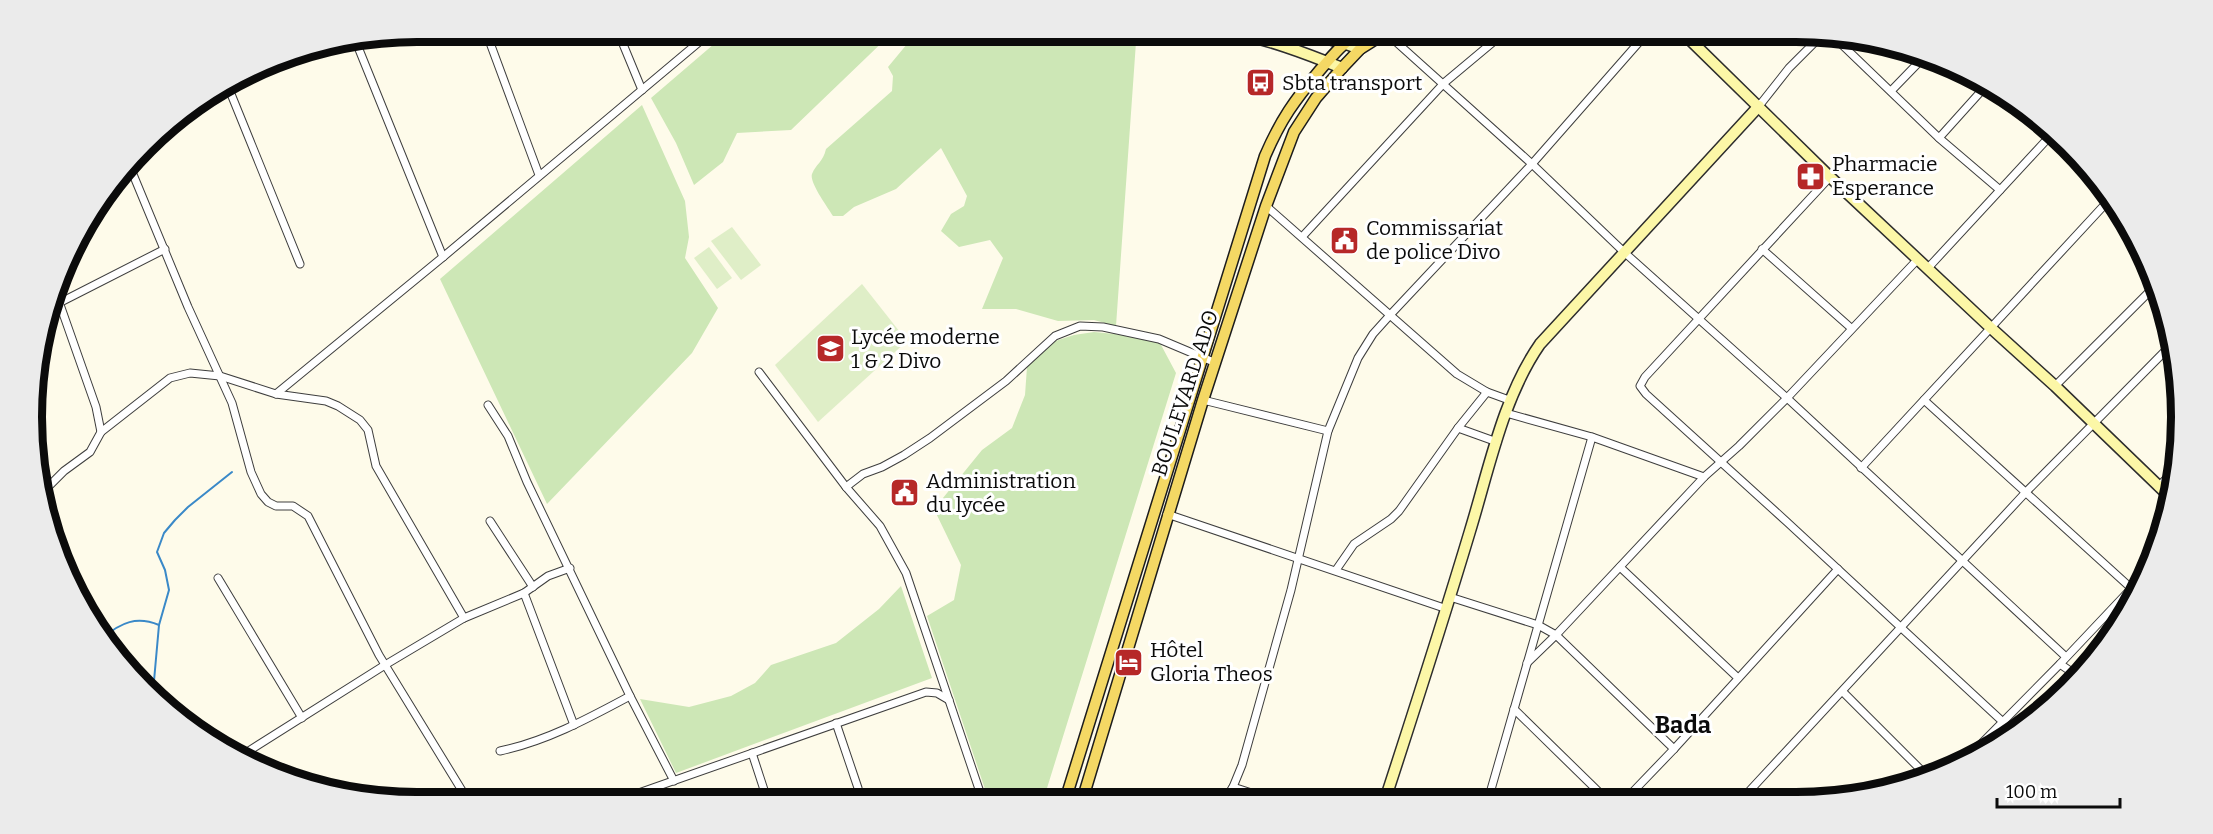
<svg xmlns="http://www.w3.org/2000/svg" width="2213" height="834" font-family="Bitter,serif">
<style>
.green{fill:#cde7b6}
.pitch{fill:#dfeec7}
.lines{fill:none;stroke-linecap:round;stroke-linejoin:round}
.stream{stroke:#3a89c8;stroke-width:2}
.street-casing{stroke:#3e3e3e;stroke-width:9}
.secondary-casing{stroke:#2d2d2d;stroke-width:13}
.primary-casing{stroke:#1c1c1c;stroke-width:13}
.street{stroke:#fff;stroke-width:7}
.secondary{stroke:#fcf7a7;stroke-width:10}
.primary{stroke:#f4d864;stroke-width:10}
.labels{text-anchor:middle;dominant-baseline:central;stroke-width:6;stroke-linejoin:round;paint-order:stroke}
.poi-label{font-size:21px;fill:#0b0b0b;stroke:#fff;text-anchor:start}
.street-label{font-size:21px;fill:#0b0b0b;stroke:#fff}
.quarter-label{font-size:24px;font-weight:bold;fill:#0b0b0b;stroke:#fff}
.rim{fill:none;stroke:#0b0b0b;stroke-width:8}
</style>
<rect width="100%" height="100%" fill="#fefbea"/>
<g class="green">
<path d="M728,32H893L791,130L737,133L723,162L694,185L676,143L651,98Z"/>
<path d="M917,32H1082L1136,42L1116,326L1094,320L1058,321L1016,309H982L1003,258L990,240L959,247L941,231L951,214L964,206L967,196L941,148L896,189L854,207L843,216H833C828,208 809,182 812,174C816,164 823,162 826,149L892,91L893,76L888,67Z"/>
<path d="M642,105L685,201L689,237L685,258L718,308L692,353L547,504L440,279Z"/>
<path d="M1094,332L1115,334L1160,343L1176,373L1043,801H989L927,616L954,600L961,565L934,509L982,450L1012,428L1025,395L1027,367L1052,342L1074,335Z"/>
<path d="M901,586L932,678L676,773L640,699L689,707L731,696L755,683L771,665L836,643L879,609Z"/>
</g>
<g class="pitch">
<path d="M732,227L761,265L741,280L711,241Z"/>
<path d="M709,247L732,278L717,289L694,258Z"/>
<path d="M862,284L907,341L818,422L775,365Z"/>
</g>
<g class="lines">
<g class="stream">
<path d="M103,638C121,622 137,616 159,625"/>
<path d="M153,692L159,625L169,590L165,570L157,552L164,533L175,520L188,507L232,472"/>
</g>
<defs>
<g id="street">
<path d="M486,32L539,175"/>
<path d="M618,32L642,90"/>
<path d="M1385,32L1532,164L1625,253L1787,398L2066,657"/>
<path d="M1834,37L1939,138L2000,190"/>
<path d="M356,42L443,257"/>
<path d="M229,89L300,264"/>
<path d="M1891,91L1923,58"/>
<path d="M1759,106L1789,68L1822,35"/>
<path d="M1939,138L1984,88"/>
<path d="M130,167L188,307L232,403L251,472L261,494L268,502L276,506H293L308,516L379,655L469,802"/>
<path d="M1830,177L1645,377L1640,386L1646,394L1787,522L2003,722"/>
<path d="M1266,206L1457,374L1487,392"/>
<path d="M1302,237L1444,83L1505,32"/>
<path d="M1762,249L1851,328"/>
<path d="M1928,268L2051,135"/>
<path d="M59,303L165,249"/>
<path d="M759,372L846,487L880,526L906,573L983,801"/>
<path d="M2055,386L2152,289"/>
<path d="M276,394L443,257L711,32"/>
<path d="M1203,400L1328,431"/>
<path d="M1924,400L2131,588"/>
<path d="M488,405L508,436L527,482L630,696L674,781"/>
<path d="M1506,413L1592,437L1704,477"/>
<path d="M1458,428L1497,442"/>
<path d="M101,432L170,378L190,373L220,376L276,394L326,401L338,406L360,420L368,430L376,466L464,618"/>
<path d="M1861,468L2109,200"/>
<path d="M846,487L863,474L882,467L904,455L930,438L1006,381L1055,336L1080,326L1103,327L1159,339L1216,363"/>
<path d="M2158,487L2171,474"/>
<path d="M40,495L64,471L90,452L101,432L96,407L58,299"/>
<path d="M1167,514L1447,609"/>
<path d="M490,521L533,587"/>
<path d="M1620,567L1738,678"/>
<path d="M1336,570L1354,544L1391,519L1399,511L1458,428L1487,392L1509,400"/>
<path d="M218,578L302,718"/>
<path d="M524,593L574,725"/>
<path d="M1450,597L1538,625L1556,635L1674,749"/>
<path d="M1527,663L1556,635L1704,477L1739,446L1787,398L1918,259"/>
<path d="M2060,664L2076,675"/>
<path d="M1843,692L1926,775"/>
<path d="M1514,709L1607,800"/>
<path d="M836,723L858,788"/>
<path d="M1981,744L2060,664L2145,574"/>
<path d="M500,751C547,741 589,718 630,696"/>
<path d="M752,753L768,802"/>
<path d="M244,754L385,665L464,618L524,593L548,576L570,568"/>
<path d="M1233,787L1273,800"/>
<path d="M1742,799L2026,492L2171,345"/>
<path d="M1488,800L1592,437"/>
<path d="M1625,800L1674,749L1838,569"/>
<path d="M1224,801L1233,787L1242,765L1291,590L1328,431L1358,358L1373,334L1391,314L1532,164L1648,32"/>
<path d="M613,802L926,692L937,693L949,700"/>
</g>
<g id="secondary">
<path d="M1229,32C1268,39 1305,53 1342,68"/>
<path d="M1682,32L1830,177L1991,328L2055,386L2170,497"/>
<path d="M1255,36C1288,28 1328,37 1360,49"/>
<path d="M1385,800C1414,711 1443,621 1470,531C1489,469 1503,397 1540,344L1759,106"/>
</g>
<g id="primary">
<path d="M1065,801L1265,156C1281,119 1294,101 1320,70C1333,55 1343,43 1359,32"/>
<path d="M1082,801L1203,400L1266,206L1294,132L1316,98L1342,68L1360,49L1387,32"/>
</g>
</defs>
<use href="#street" class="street-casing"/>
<use href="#secondary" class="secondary-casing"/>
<use href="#primary" class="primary-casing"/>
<use href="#street" class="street"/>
<use href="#secondary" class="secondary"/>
<use href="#primary" class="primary"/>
</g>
<defs>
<symbol id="bus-square" viewBox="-11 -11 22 22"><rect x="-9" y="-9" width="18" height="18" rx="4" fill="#b62828" stroke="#fff"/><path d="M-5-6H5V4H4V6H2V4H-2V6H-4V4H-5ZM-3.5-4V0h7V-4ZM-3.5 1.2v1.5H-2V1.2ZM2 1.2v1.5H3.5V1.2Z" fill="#fff"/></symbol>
<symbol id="pharmacy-square" viewBox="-11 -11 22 22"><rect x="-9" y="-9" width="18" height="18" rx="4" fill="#b62828" stroke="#fff"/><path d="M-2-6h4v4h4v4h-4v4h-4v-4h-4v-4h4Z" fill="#fff"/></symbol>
<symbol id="civic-square" viewBox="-11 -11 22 22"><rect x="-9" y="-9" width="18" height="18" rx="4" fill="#b62828" stroke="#fff"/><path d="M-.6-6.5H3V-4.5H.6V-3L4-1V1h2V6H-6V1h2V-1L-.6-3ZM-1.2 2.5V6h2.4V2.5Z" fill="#fff"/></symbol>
<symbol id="school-square" viewBox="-11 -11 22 22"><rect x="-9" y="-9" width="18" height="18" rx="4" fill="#b62828" stroke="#fff"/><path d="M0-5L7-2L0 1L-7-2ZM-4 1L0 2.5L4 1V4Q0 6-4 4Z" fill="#fff"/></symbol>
<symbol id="hotel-square" viewBox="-11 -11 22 22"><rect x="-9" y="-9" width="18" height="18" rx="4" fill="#b62828" stroke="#fff"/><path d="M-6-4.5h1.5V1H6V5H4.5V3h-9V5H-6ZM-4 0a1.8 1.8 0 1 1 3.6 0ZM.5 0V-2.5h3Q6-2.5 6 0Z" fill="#fff"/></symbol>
</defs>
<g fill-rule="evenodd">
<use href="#bus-square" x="1244" y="66" width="33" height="33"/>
<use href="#pharmacy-square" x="1794" y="160" width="33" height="33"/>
<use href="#civic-square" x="1328" y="224" width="33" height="33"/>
<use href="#school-square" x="814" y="332" width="33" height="33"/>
<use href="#civic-square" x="888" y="476" width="33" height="33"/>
<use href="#hotel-square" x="1112" y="646" width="33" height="33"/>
</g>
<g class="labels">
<g class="poi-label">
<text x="1282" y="83">Sbta transport</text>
<text x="1832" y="164">Pharmacie<tspan x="1832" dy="24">Esperance</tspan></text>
<text x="1366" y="228">Commissariat<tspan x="1366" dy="24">de police Divo</tspan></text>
<text x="851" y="337">Lycée moderne<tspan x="851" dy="24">1 &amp; 2 Divo</tspan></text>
<text x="926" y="481">Administration<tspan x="926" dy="24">du lycée</tspan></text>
<text x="1150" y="650">Hôtel<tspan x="1150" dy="24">Gloria Theos</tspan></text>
</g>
<g class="street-label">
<text transform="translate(1185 393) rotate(-72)">BOULEVARD ADO</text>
</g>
<g class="quarter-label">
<text x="1683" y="725">Bada</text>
</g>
</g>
<path d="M0 0H2213V834H0ZM417 42H1796A375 375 0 0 1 2171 417V417A375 375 0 0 1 1796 792H417A375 375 0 0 1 42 417V417A375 375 0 0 1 417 42Z" fill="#ebebeb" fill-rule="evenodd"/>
<path class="rim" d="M417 42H1796A375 375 0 0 1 2171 417V417A375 375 0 0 1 1796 792H417A375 375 0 0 1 42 417V417A375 375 0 0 1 417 42Z"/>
<path d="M1997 798v9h123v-9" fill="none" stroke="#0b0b0b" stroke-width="3"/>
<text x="2006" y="798" font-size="18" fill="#0b0b0b" stroke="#ffffff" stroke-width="4.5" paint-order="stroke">100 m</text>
</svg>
